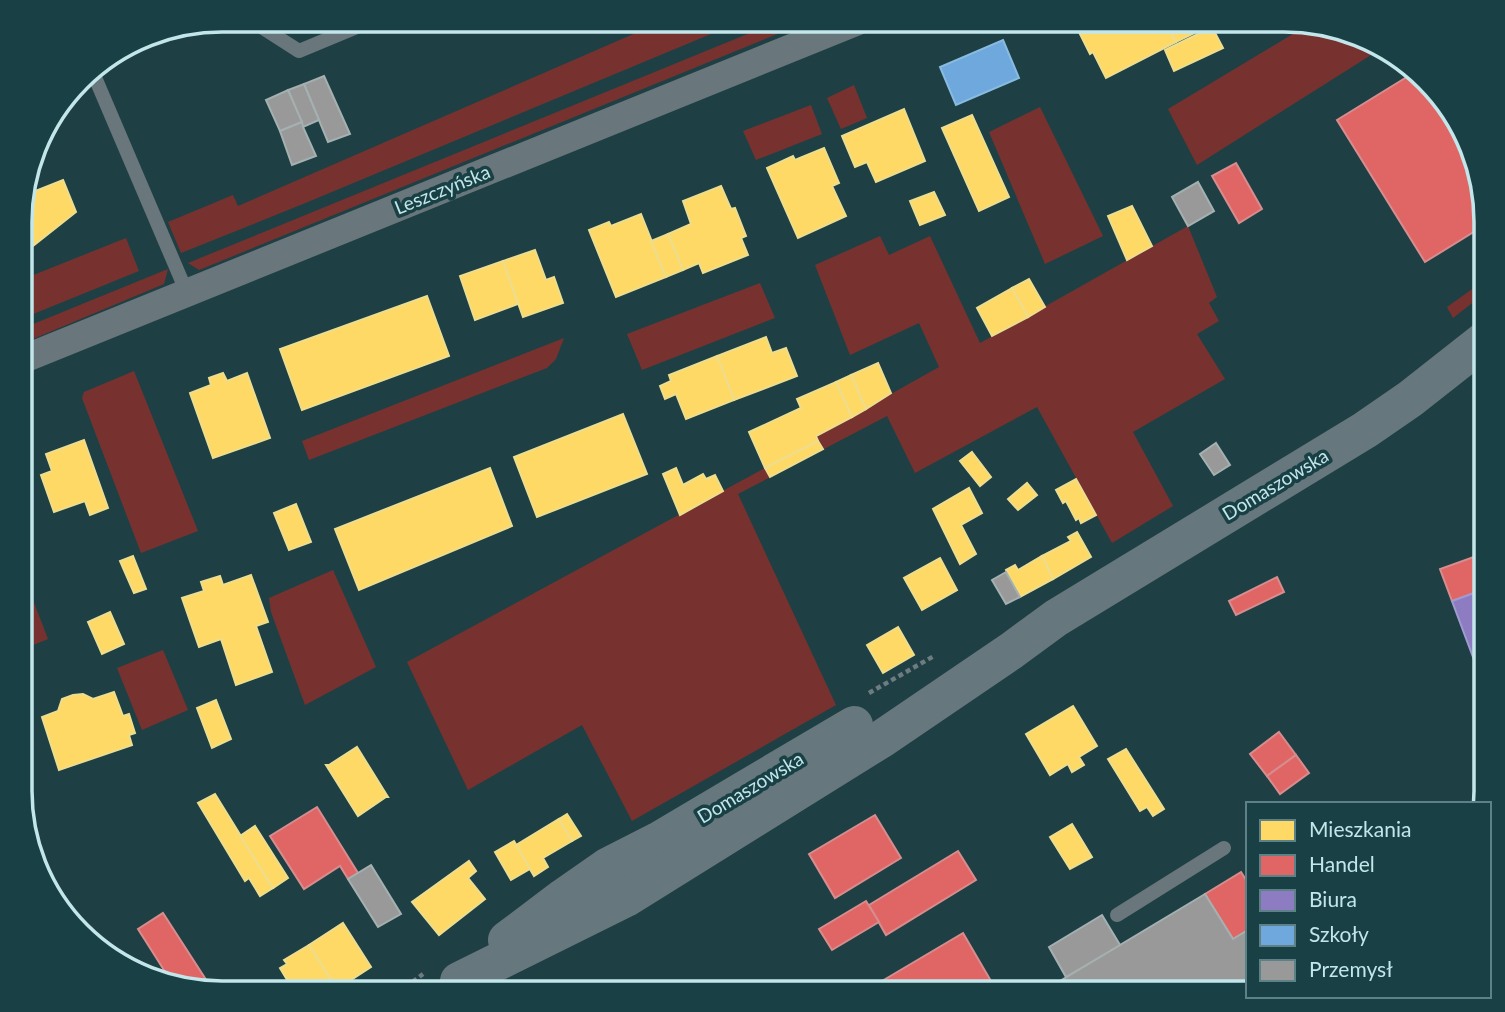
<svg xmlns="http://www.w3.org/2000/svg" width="1505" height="1012" font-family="Lato,sans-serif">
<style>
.green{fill:#77322f}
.homes{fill:#ffd966;stroke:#eddd8e;stroke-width:2}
.shops{fill:#e06666;stroke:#d78c8e;stroke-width:2}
.offices{fill:#8e7cc3;stroke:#9e9ccf;stroke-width:2}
.schools{fill:#6fa8dc;stroke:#88bbe0;stroke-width:2}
.industry{fill:#999;stroke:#a5b0b1;stroke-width:2}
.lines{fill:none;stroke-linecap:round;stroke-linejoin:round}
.path{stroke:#6e7b80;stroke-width:4.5;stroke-dasharray:5 3.5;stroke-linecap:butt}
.lane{stroke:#69767b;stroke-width:14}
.street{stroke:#69767b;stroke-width:28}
.secondary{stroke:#67777e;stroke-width:38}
.labels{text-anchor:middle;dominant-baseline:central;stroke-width:7;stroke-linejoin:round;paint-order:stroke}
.street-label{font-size:19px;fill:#c2e6ea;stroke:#184045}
.rim{fill:none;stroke:#c2e6ea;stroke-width:3.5}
</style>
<rect width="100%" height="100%" fill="#1e4044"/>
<g class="green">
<path d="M668,19H747L303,204L181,253L168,222L233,195L238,206Z"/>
<path d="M784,19H814L199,270L188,263Z"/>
<path d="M1288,20H1297L1379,50L1197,165L1168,109L1296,32Z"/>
<path d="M854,85L867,118L841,129L827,98Z"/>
<path d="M811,105L822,134L756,160L743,131Z"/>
<path d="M1040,107L1103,236L1045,264L989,132Z"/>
<path d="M1188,226L1217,297L1209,303L1219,321L1197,334L1225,379L1133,432L1173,506L1112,543L1037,407L915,473L887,416L738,494L836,705L632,821L582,725L468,790L407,662L765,468L818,442L816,436L939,367L919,323L850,355L815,265L880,236L889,255L930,236L980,343Z"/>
<path d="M126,238L139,271L21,319V280Z"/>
<path d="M168,269L164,284L21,344V329Z"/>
<path d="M1485,280V293L1453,318L1447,307Z"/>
<path d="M760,283L775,318L642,370L627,334Z"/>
<path d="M564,338L556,359L547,368L309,460L302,441Z"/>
<path d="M134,371L198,531L141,553L82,398L84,392Z"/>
<path d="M21,569L48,639L21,650Z"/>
<path d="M333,570L376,667L305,705L271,612L269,598Z"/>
<path d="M163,650L188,710L142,730L117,668Z"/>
</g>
<g class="homes">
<path d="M1073,20H1165L1176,42L1106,78L1093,52L1090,54Z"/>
<path d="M1165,20H1208L1211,25L1176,42Z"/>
<path d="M1212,27L1223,48L1174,71L1165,50Z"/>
<path d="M904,109L925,161L876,182L867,162L855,167L842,136Z"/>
<path d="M972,115L1009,197L979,211L942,128Z"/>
<path d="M824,148L839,183L832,186L846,216L798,238L767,168L793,156L795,160Z"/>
<path d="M63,180L76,212L29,249L21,252V195L24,185L28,194Z"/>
<path d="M721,186L731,209L735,208L746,236L741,238L748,255L703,273L699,263L683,270L668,234L691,224L683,201Z"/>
<path d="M934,192L945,215L920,225L910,201Z"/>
<path d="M1132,206L1152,246L1127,260L1108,216Z"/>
<path d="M641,214L666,277L616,297L589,230L609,222L611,226Z"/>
<path d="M668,234L683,270L666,277L651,241Z"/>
<path d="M535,250L546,280L554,277L563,303L523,317L503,261Z"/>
<path d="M503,261L518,304L475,320L460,276Z"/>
<path d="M1029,279L1045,307L1028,317L1012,288Z"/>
<path d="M1012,288L1028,317L992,336L977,308Z"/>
<path d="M427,296L449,356L302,410L280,349Z"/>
<path d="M766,337L772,353L786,348L797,376L734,400L717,356Z"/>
<path d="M717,356L734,400L686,419L676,394L665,399L660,386L671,381L669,375Z"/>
<path d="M878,363L891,393L866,409L851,375Z"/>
<path d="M223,373L227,381L247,373L270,438L213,458L190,393L211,385L209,378Z"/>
<path d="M851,375L866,409L852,417L836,382Z"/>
<path d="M836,382L852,417L816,436L818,441L765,468L749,432L801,408L797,399Z"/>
<path d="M623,414L647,474L537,517L514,457Z"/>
<path d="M84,440L108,508L90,515L85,501L54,512L41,475L52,471L46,454Z"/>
<path d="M818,441L823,449L770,477L765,468Z"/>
<path d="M972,452L991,477L980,486L960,461Z"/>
<path d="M490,468L512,526L359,590L335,529Z"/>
<path d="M676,468L683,485L703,474L706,479L715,475L723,491L680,515L663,474Z"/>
<path d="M1076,479L1096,515L1081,523L1079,518L1076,520L1066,501L1063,503L1056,490Z"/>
<path d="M1027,483L1037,495L1018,510L1008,499Z"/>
<path d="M969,488L982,513L961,525L976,554L960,564L933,509Z"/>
<path d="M296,504L311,542L289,550L274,513Z"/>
<path d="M1077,532L1091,557L1053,579L1042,556L1071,541L1068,537Z"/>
<path d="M133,556L146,589L134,593L120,561Z"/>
<path d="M1042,556L1053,579L1020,597L1006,570L1015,565L1018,570Z"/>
<path d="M940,558L957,590L922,610L904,578Z"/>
<path d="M251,575L268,622L256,626L272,672L236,685L221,639L199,647L182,598L204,591L201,582L220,576L223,585Z"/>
<path d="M110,612L124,644L102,654L88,622Z"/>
<path d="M898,627L914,655L883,673L867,645Z"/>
<path d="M114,692L123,716L129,714L135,733L129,735L132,745L59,770L42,717L58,711L62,699L73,695L83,694L93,699Z"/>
<path d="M216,700L231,739L212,748L197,708Z"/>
<path d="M1073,706L1097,746L1079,757L1084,765L1072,772L1068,764L1050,775L1026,734Z"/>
<path d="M357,747L388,797H386L358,816L326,765H329Z"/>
<path d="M1126,749L1164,809L1153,816L1147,807L1140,811L1108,759Z"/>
<path d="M215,794L273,888L260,896L249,878L245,881L198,803Z"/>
<path d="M567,814L581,836L572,841L559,819Z"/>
<path d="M559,819L572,841L543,858L548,867L534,876L516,845Z"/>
<path d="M1072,824L1092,857L1070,869L1050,837Z"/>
<path d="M255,826L288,878L273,888L240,836Z"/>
<path d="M514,841L530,869L511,880L495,852Z"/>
<path d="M469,861L476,871L468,878L485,899L439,935L412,902Z"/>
<path d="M343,923L371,967L337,989L309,945Z"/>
<path d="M309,945L337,989L330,992H305L299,983L292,988L280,968L287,964L284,960Z"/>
</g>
<g class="shops">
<path d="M1415,72L1465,132L1485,208V225L1425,262L1337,120Z"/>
<path d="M1236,163L1262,209L1239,223L1212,176Z"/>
<path d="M1485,553V589L1452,601L1440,569Z"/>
<path d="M1277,577L1284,592L1236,615L1229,601Z"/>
<path d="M1279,732L1296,755L1267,776L1250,754Z"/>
<path d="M1296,755L1309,773L1280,794L1267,776Z"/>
<path d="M317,807L358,873L348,879L340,866L304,889L270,836Z"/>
<path d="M875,815L901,858L835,898L809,854Z"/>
<path d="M958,851L976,880L886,935L869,905Z"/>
<path d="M1241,872L1248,883V930L1233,939L1205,894Z"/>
<path d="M866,901L879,922L832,950L819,929Z"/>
<path d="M163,913L214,992H208L169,978L138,929Z"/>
<path d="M963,933L995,988L988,993H889L882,981Z"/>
</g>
<path class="offices" d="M1485,589V689L1452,601Z"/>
<path class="schools" d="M1003,40L1019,78L956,105L940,67Z"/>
<g class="industry">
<path d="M324,76L350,134L328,142L304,84Z"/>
<path d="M304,84L319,120L303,127L288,90Z"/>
<path d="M288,90L302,122L280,131L266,100Z"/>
<path d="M302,122L303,127L316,156L292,165L280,131Z"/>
<path d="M1198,182L1214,211L1188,226L1172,197Z"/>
<path d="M1216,443L1230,465L1214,475L1200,454Z"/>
<path d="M1006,572L1020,597L1006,604L992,580Z"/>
<path d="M371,865L401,914L378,927L348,879Z"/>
<path d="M1205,894L1233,939L1248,930V983L1232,993H1040Z"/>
<path d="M1102,915L1120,945L1066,977L1049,947Z"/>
</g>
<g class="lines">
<g class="path">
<path d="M869,693L934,656"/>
<path d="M399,992L423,974"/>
</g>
<g class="lane">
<path d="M249,19L299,51L376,19"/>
<path d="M91,68L187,293"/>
<path d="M1117,915L1224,848"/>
</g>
<path class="street" d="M21,360L863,19"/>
<g class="secondary">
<path d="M507,940L564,897L607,867L658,841L854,725"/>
<path d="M459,981L626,898L883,738L1011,651L1056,618L1365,430L1410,399L1485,340"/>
</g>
</g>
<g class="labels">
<g class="street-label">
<text transform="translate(442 189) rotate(-22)">Leszczyńska</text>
<text transform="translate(1275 484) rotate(-31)">Domaszowska</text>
<text transform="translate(750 787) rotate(-31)">Domaszowska</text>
</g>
</g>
<path d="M0 0H1505V1012H0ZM222 32H1284A190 190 0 0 1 1474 222V791A190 190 0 0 1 1284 981H222A190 190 0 0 1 32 791V222A190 190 0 0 1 222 32Z" fill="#184045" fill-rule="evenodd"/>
<path class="rim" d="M222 32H1284A190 190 0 0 1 1474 222V791A190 190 0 0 1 1284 981H222A190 190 0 0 1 32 791V222A190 190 0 0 1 222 32Z"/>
<rect x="1246" y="802" width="245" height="196" fill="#184045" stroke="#5c8287" stroke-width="2"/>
<rect x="1260" y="820" width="35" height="21" fill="#ffd966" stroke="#5c8287" stroke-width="2"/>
<text x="1309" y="837" font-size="21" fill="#c2e6ea">Mieszkania</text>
<rect x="1260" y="855" width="35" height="21" fill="#e06666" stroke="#5c8287" stroke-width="2"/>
<text x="1309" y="872" font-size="21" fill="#c2e6ea">Handel</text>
<rect x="1260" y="890" width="35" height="21" fill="#8e7cc3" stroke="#5c8287" stroke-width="2"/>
<text x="1309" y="907" font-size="21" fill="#c2e6ea">Biura</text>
<rect x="1260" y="925" width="35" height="21" fill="#6fa8dc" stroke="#5c8287" stroke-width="2"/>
<text x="1309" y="942" font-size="21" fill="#c2e6ea">Szkoły</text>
<rect x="1260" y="960" width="35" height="21" fill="#999999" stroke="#5c8287" stroke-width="2"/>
<text x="1309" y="977" font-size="21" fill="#c2e6ea">Przemysł</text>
</svg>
